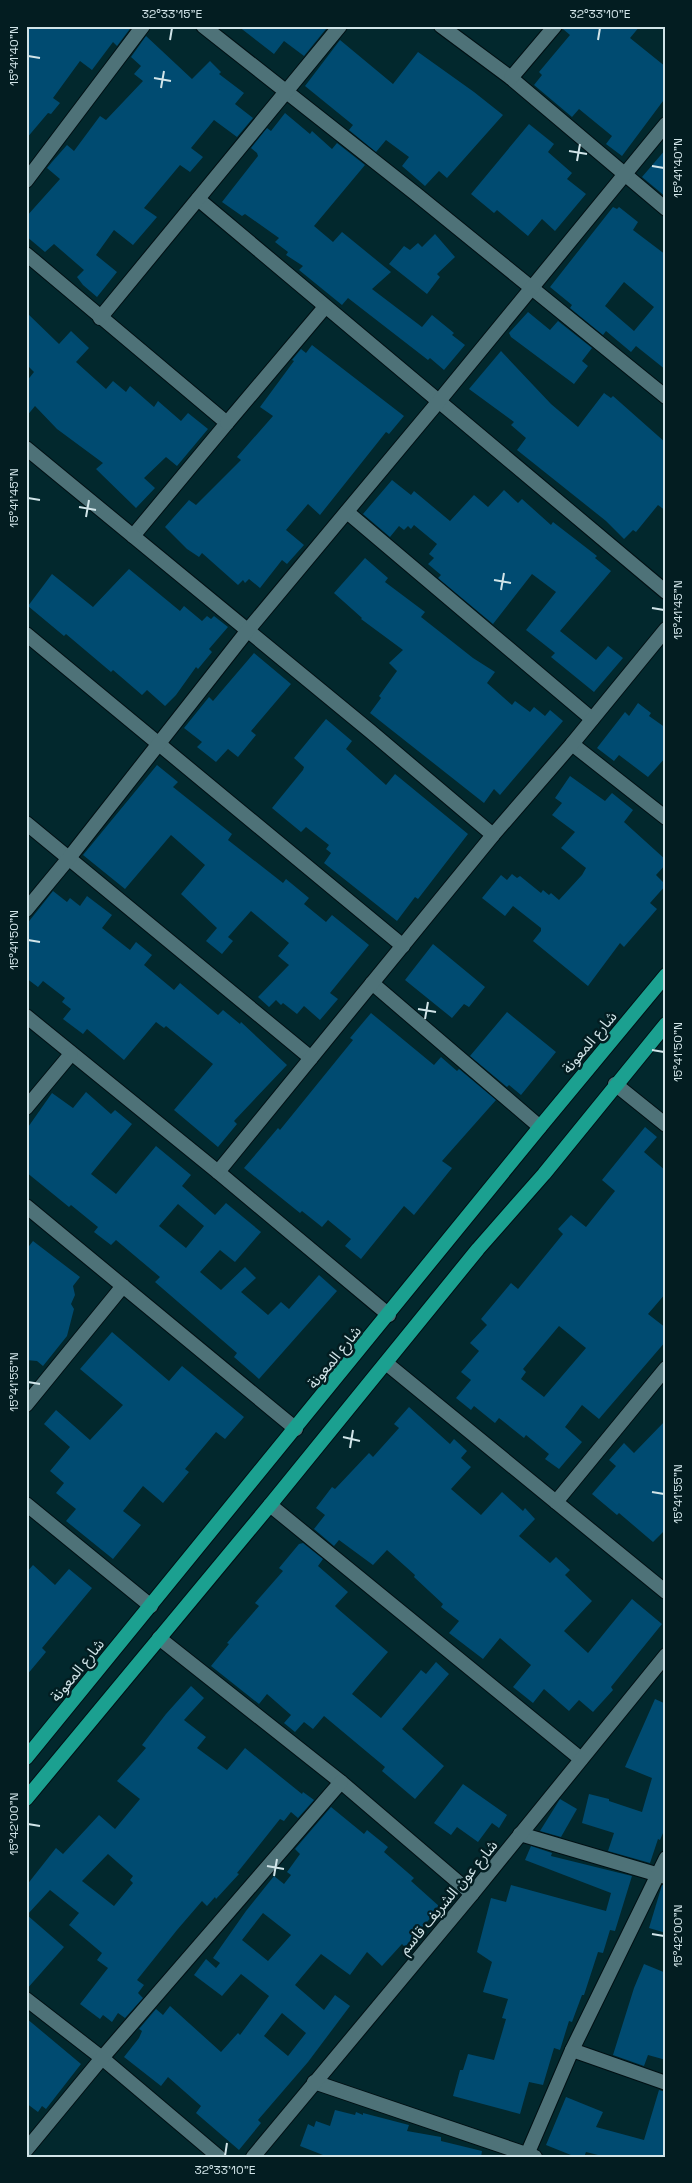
<svg xmlns="http://www.w3.org/2000/svg" width="692" height="2183" font-family="'Space Grotesk','Noto Sans Arabic',sans-serif">
<style>
.building{fill:#004b71;fill-rule:evenodd}
.lines{fill:none;stroke-linecap:round;stroke-linejoin:round}
.minor-casing{stroke:#000f13;stroke-width:16}
.trunk-casing{stroke:#000f13;stroke-width:16}
.minor{stroke:#4e7278;stroke-width:14}
.trunk{stroke:#1ba090;stroke-width:14}
.ticks{fill:none;stroke:#d1e4e8;stroke-width:2}
.labels{text-anchor:middle;dominant-baseline:central;stroke-width:5;stroke-linejoin:round;paint-order:stroke}
.street-label{font-size:15px;fill:#d1e4e8;stroke:#031d21}
.neatline{fill:none;stroke:#d1e4e8;stroke-width:2}
.ticks-label{font-size:12px;text-anchor:middle;fill:#d1e4e8}
</style>
<rect width="100%" height="100%" fill="#02282d"/>
<g class="building">
<path d="M26,26H132L117,46L113,42L92,70L80,61L53,98L60,103L51,114L48,113L26,139Z"/>
<path d="M238,26H322L326,29L304,56L284,41L274,54Z"/>
<path d="M564,26H640L630,38L666,67V97L622,156L606,144L612,136L579,109L572,117L534,85L542,75L539,72L570,35L563,29Z"/>
<path d="M146,36L192,79L210,61L221,72L219,74L244,93L235,104L253,118L237,137L214,120L191,148L203,157L190,172L180,165L144,208L157,217L133,245L114,230L96,255L117,272L97,297L83,285L77,277L84,270L54,244L45,252L26,236V217L60,179L47,168L52,162L67,145L74,151L100,116L106,120L143,81L134,74L141,66L131,57Z"/>
<path d="M340,40L393,84L418,52L474,92L503,115L447,178L439,171L425,186L402,166L409,157L386,140L376,152L349,130L353,125L305,86Z"/>
<path d="M285,113L310,134L312,131L332,149L337,143L365,165L314,226L333,242L342,232L391,272L372,289L422,327L432,315L454,333L452,335L465,345L444,370L430,358L428,360L348,298L342,305L299,270L303,266L286,255L288,252L275,242L279,238L245,214L242,216L222,202L258,156L257,153L251,148L267,128L271,131Z"/>
<path d="M529,124L554,144L548,152L572,173L567,179L586,194L555,231L542,219L528,236L497,210L494,213L471,194Z"/>
<path d="M666,149V197L642,177Z"/>
<path d="M613,207L617,209L619,207L638,222L633,230L666,255V370L636,346L631,352L606,331L603,335L570,308L572,305L550,287ZM624,282L654,307L634,331L605,306Z"/>
<path d="M435,234L455,257L437,274L440,277L427,294L389,264L404,246L410,250L418,243L422,247Z"/>
<path d="M26,312L59,344L71,331L89,348L76,362L106,389L113,381L126,392L130,386L154,407L158,401L181,421L188,413L208,429L177,466L166,457L144,478L155,488L136,508L96,469L103,463L57,429L35,406L26,417V382L34,372L26,364Z"/>
<path d="M528,312L550,330L558,321L592,348L582,361L588,366L574,384L511,337L509,333Z"/>
<path d="M312,345L404,416L389,434L386,432L320,515L308,504L286,530L304,545L287,564L282,560L260,588L249,579L245,583L243,580L238,585L202,553L199,557L187,549L165,527L189,500L196,505L241,460L237,457L273,416L260,407L294,361L292,360L301,349L306,353Z"/>
<path d="M501,351L551,404L578,427L604,393L611,398L613,396L666,443V511L658,505L636,532L633,530L624,539L606,521L517,450L526,438L511,425L514,422L469,389Z"/>
<path d="M392,480L411,495L414,491L450,521L474,495L488,507L504,490L518,503L522,499L551,525L553,522L597,556L595,558L611,571L560,631L596,660L608,646L623,658L594,692L551,657L555,653L526,630L556,592L532,574L493,624L438,578L441,575L428,564L434,558L429,554L437,544L414,525L411,529L408,526L404,530L399,526L390,537L363,514Z"/>
<path d="M365,558L388,578L385,582L425,612L421,617L473,658L495,672L487,683L512,705L515,701L530,712L534,707L545,716L550,710L563,721L500,795L494,789L484,803L370,713L381,698L379,696L397,671L389,663L403,650L361,619L362,618L334,593Z"/>
<path d="M129,569L180,611L184,606L202,621L207,616L211,619L214,616L228,627L209,649L212,652L198,669L196,667L176,695L165,706L147,690L142,695L113,670L111,672L66,634L64,636L28,606L52,574L93,607Z"/>
<path d="M254,653L291,684L251,731L256,735L238,757L228,749L216,762L197,747L202,742L184,728L209,697L213,701Z"/>
<path d="M638,703L651,713L649,716L666,728V757L648,777L619,755L614,761L597,748L625,712L629,716Z"/>
<path d="M326,719L352,741L346,749L386,785L395,774L468,834L418,899L415,897L397,921L324,863L331,853L326,849L329,845L306,827L301,832L272,808L303,770L304,767L294,758Z"/>
<path d="M157,765L178,782L173,787L232,834L228,840L283,883L286,879L309,898L304,904L326,922L332,915L369,945L330,993L338,999L320,1020L304,1006L297,1014L283,1003L281,1005L276,1000L269,1007L258,997L289,965L278,956L289,943L251,911L228,937L233,941L222,954L206,941L217,928L181,894L205,865L171,835L125,889L83,855Z"/>
<path d="M570,776L605,801L612,793L633,810L624,822L666,860V864L656,875L666,885L650,903L657,909L624,947L620,943L588,986L533,941L541,931V928L513,906L505,916L482,898L501,875L507,880L512,874L517,878L520,876L541,893L543,890L549,895L551,893L559,900L582,875L586,868L561,848L575,832L552,815L562,803L555,798Z"/>
<path d="M53,891L67,902L70,898L80,906L87,896L112,915L102,928L130,950L136,942L152,955L144,965L174,990L180,983L218,1015L223,1010L240,1024L241,1022L287,1065L234,1121L237,1124L218,1147L174,1110L213,1064L166,1026L164,1028L156,1022L124,1060L87,1029L83,1034L63,1019L71,1009L62,1002L65,998L43,981L38,987L26,978V925Z"/>
<path d="M433,944L485,987L469,1007L464,1004L452,1018L405,980Z"/>
<path d="M507,1012L556,1052L521,1095L509,1085L507,1087L470,1056Z"/>
<path d="M371,1013L434,1065L441,1057L457,1071L459,1069L496,1100L442,1161L452,1168L414,1215L404,1206L361,1259L345,1246L351,1239L328,1220L322,1227L302,1211L300,1213L244,1168L278,1128L280,1130L353,1040L350,1038Z"/>
<path d="M86,1092L111,1114L115,1110L132,1124L91,1174L116,1194L156,1146L191,1175L182,1186L215,1215L226,1203L261,1232L235,1262L220,1250L200,1272L221,1290L245,1267L256,1278L241,1292L268,1315L281,1302L289,1309L319,1275L337,1291L259,1379L234,1357L237,1353L155,1282L160,1277L116,1240L111,1245L94,1232L98,1227L71,1205L69,1207L26,1172V1130L52,1093L73,1108ZM178,1204L204,1226L186,1248L159,1226Z"/>
<path d="M645,1127L657,1137L644,1152L666,1171V1293L648,1314L666,1328V1341L599,1419L582,1405L565,1427L582,1442L559,1469L545,1459L549,1454L526,1435L524,1438L499,1418L495,1423L474,1406L471,1410L456,1398L471,1380L461,1372L479,1351L470,1343L487,1325L481,1319L511,1283L518,1289L563,1234L558,1229L571,1215L586,1227L615,1191L602,1180ZM559,1326L586,1348L544,1397L521,1379L526,1372L523,1369Z"/>
<path d="M33,1241L80,1277L73,1286L75,1295L71,1304L74,1309L67,1336L43,1366L37,1361L26,1360V1250Z"/>
<path d="M112,1332L169,1381L182,1366L244,1417L225,1439L216,1432L185,1469L189,1472L163,1503L143,1486L123,1511L141,1525L113,1559L66,1521L76,1509L56,1493L64,1483L50,1471L70,1447L44,1424L56,1410L90,1440L123,1405L80,1369Z"/>
<path d="M409,1407L450,1444L454,1439L467,1451L461,1458L471,1467L451,1489L481,1515L502,1492L523,1511L525,1508L535,1519L519,1536L550,1563L556,1557L570,1570L565,1575L592,1601L564,1631L588,1653L632,1599L662,1624L611,1687L613,1690L593,1712L579,1700L569,1711L544,1689L533,1703L513,1687L531,1665L500,1638L483,1659L449,1633L459,1621L441,1607L443,1604L414,1577L415,1575L387,1550L373,1565L339,1540L334,1546L314,1529L325,1515L316,1508L332,1487L335,1489L369,1453L373,1457L399,1428L394,1424Z"/>
<path d="M666,1420V1529L653,1542L619,1513L617,1515L592,1494L616,1466L609,1460L624,1443L634,1453Z"/>
<path d="M303,1543L323,1559L318,1566L348,1592L335,1606L338,1609L388,1652L352,1694L381,1718L421,1670L426,1674L436,1662L449,1674L402,1729L444,1766L415,1799L382,1771L385,1767L324,1716L313,1729L304,1722L295,1732L284,1723L291,1715L267,1694L259,1704L211,1666L229,1644L227,1643L259,1606L255,1603L283,1571L279,1568L299,1544Z"/>
<path d="M33,1565L55,1585L69,1569L92,1588L42,1648L46,1652L26,1676V1573Z"/>
<path d="M191,1686L204,1698L184,1720L206,1737L197,1748L227,1770L245,1748L302,1794L303,1792L314,1800L298,1818L291,1812L284,1821L280,1819L237,1873L239,1874L216,1899L215,1897L207,1906L202,1901L177,1930L137,1980L144,1985L138,1993L143,1998L125,2018L118,2013L112,2022L103,2015L100,2019L80,2004L108,1968L97,1960L102,1953L69,1925L79,1913L50,1890L27,1915L64,1947L26,1990V1886L56,1848L63,1854L99,1815L115,1829L140,1799L117,1781L146,1748L142,1745L166,1714ZM108,1854L133,1876L130,1880L133,1883L114,1906L82,1881Z"/>
<path d="M655,1699L666,1704V1826L660,1840L658,1839L650,1863L608,1851L614,1833L582,1823L589,1794L609,1799V1801L642,1812L652,1778L625,1767Z"/>
<path d="M463,1784L507,1815L499,1828L492,1823L478,1842L457,1827L451,1835L434,1823Z"/>
<path d="M560,1799L577,1809L561,1837L540,1831Z"/>
<path d="M331,1807L364,1834L367,1830L388,1847L384,1852L414,1878L411,1881L440,1907L405,1947L402,1944L382,1966L367,1952L350,1975L321,1954L295,1985L324,2010L335,1995L350,2006L308,2062L258,2120L261,2123L239,2150L196,2113L201,2106L168,2077L161,2086L124,2057L139,2038L142,2031L139,2029L156,2009L163,2015L170,2006L221,2052L238,2033L240,2035L269,1996L241,1974L222,1996L194,1975L206,1959L216,1968L220,1963L213,1958L246,1911L274,1876L284,1884L291,1875L287,1872L300,1854L295,1849ZM263,1913L291,1935L268,1961L242,1940ZM282,2013L306,2033L288,2056L264,2036Z"/>
<path d="M531,1846L552,1853L551,1856L632,1876L615,1931L610,1930L603,1953L598,1952L584,1995H582L572,2022L569,2021L560,2050L554,2048L543,2085L529,2082L520,2114L453,2096L460,2070H463L468,2054L494,2060L506,2019L502,2018L508,1999L483,1992L492,1962L477,1952L491,1898L506,1902L511,1885L606,1911L611,1893L525,1860Z"/>
<path d="M662,1885L666,1886V1933L649,1928Z"/>
<path d="M644,1964L666,1973V2060L648,2055L644,2066L613,2055L634,1988Z"/>
<path d="M26,2018L81,2064L46,2109L42,2106L38,2112L26,2103Z"/>
<path d="M659,2090L666,2092V2157H606L586,2152L584,2157H576L546,2145L566,2097L603,2112L596,2127L644,2140Z"/>
<path d="M335,2110L355,2115L356,2112L363,2115V2113L409,2125L407,2131L441,2137V2141L482,2151L481,2157H328L300,2146L308,2124L314,2127L316,2121L330,2126Z"/>
</g>
<g class="lines">
<defs>
<g id="minor">
<path d="M203,26L416,194L666,397"/>
<path d="M441,26L511,78L666,209"/>
<path d="M511,78L555,26"/>
<path d="M26,181L143,26"/>
<path d="M198,199L666,592"/>
<path d="M26,254L227,423L133,536"/>
<path d="M100,318L340,26"/>
<path d="M227,423L325,307"/>
<path d="M26,448L370,731L493,835"/>
<path d="M347,512L592,719"/>
<path d="M26,634L403,946"/>
<path d="M572,744L666,818"/>
<path d="M26,823L311,1058"/>
<path d="M26,910L69,858L248,630L439,401L666,124"/>
<path d="M372,983L540,1127"/>
<path d="M26,1016L218,1172L389,1315"/>
<path d="M615,1084L666,1125"/>
<path d="M26,1108L71,1054"/>
<path d="M218,1172L493,835L572,744L666,629"/>
<path d="M26,1206L296,1429"/>
<path d="M386,1363L666,1592"/>
<path d="M26,1405L123,1286"/>
<path d="M556,1502L666,1368"/>
<path d="M26,1504L151,1606"/>
<path d="M270,1505L581,1759"/>
<path d="M159,1638L341,1782L472,1894"/>
<path d="M520,1834L666,1877"/>
<path d="M26,1999L102,2058L219,2157"/>
<path d="M572,2050L666,2083"/>
<path d="M314,2082L535,2157"/>
<path d="M26,2150L102,2058L341,1782"/>
<path d="M253,2157L472,1894L666,1655"/>
<path d="M526,2157L572,2050L666,1858"/>
</g>
<g id="trunk">
<path d="M26,1758L540,1127L666,975"/>
<path d="M26,1799L270,1505L478,1249L544,1174L666,1024"/>
</g>
</defs>
<use href="#minor" class="minor-casing"/>
<use href="#trunk" class="trunk-casing"/>
<use href="#minor" class="minor"/>
<use href="#trunk" class="trunk"/>
</g>
<path class="ticks" d="M170,40L172,28M598,40L600,28M28,56L40,58M154,78L171,81M161,88L164,71M569,151L587,154M577,161L580,144M652,166L664,168M28,498L40,500M79,507L96,510M86,517L89,500M494,580L511,583M501,590L504,573M652,608L664,610M28,940L40,942M418,1009L436,1012M425,1019L428,1002M652,1050L664,1052M28,1382L40,1384M343,1437L360,1441M350,1448L353,1430M652,1492L664,1494M28,1824L40,1826M267,1866L284,1869M274,1876L277,1859M652,1934L664,1936M225,2156L227,2143"/>
<g class="labels">
<g class="street-label">
<text transform="translate(589 1042) rotate(-50)">شارع المعونة</text>
<text transform="translate(334 1357) rotate(-51)">شارع المعونة</text>
<text transform="translate(77 1670) rotate(-51)">شارع المعونة</text>
<text transform="translate(448 1897) rotate(-50)">شارع عون الشريف قاسم</text>
</g>
</g>
<rect width="692" height="2183" fill="none" stroke="#031d21" stroke-width="55"/>
<rect x="28" y="28" width="636" height="2128" class="neatline"/>
<g class="ticks-label">
<text x="172" y="18">32°33'15"E</text>
<text x="600" y="18">32°33'10"E</text>
<text transform="translate(14 56) rotate(-90)" y="4">15°41'40"N</text>
<text transform="translate(678 168) rotate(-90)" y="4">15°41'40"N</text>
<text transform="translate(14 498) rotate(-90)" y="4">15°41'45"N</text>
<text transform="translate(678 610) rotate(-90)" y="4">15°41'45"N</text>
<text transform="translate(14 940) rotate(-90)" y="4">15°41'50"N</text>
<text transform="translate(678 1052) rotate(-90)" y="4">15°41'50"N</text>
<text transform="translate(14 1382) rotate(-90)" y="4">15°41'55"N</text>
<text transform="translate(678 1494) rotate(-90)" y="4">15°41'55"N</text>
<text transform="translate(14 1824) rotate(-90)" y="4">15°42'00"N</text>
<text transform="translate(678 1936) rotate(-90)" y="4">15°42'00"N</text>
<text x="225" y="2174">32°33'10"E</text>
</g>
</svg>
